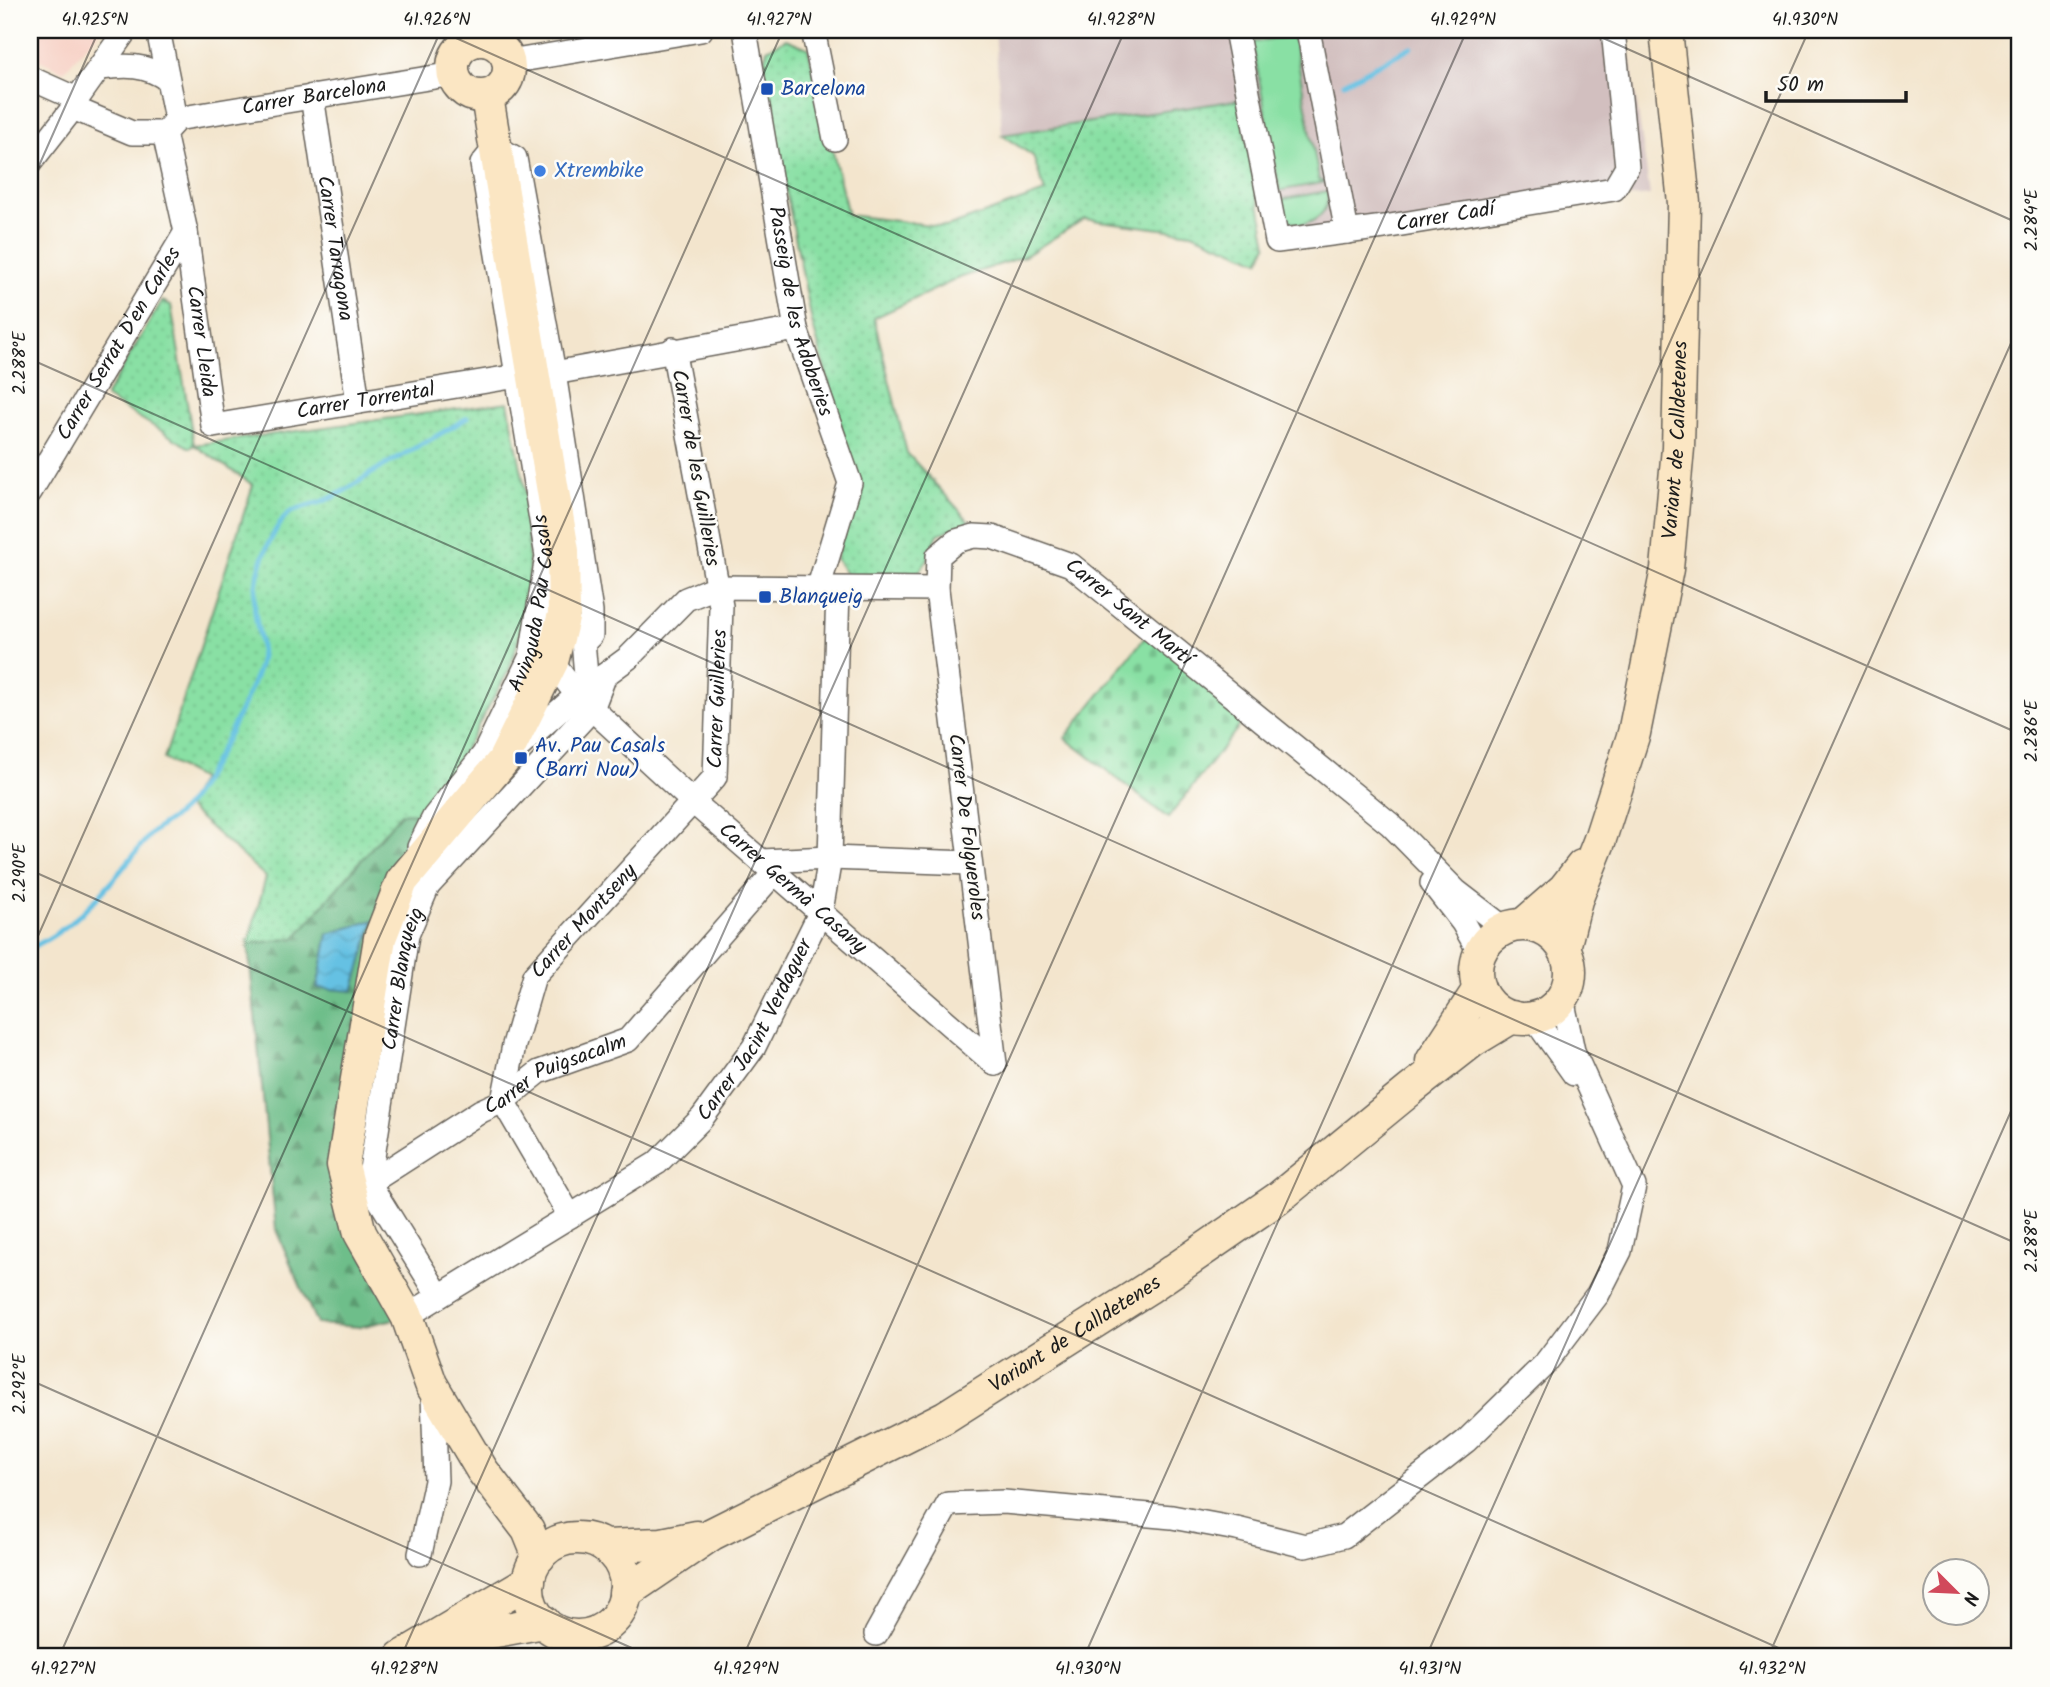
<svg xmlns="http://www.w3.org/2000/svg" width="2050" height="1687" font-family="Kalam,sans-serif">
<style>
.built{fill:#f7d1c6}
.industrial{fill:#d2bfbf}
.grass{fill:#89e0a4;stroke:#527e60;stroke-width:2}
.forest{fill:url(#forest-firs);stroke:#456d53;stroke-width:2}
.cemetery{fill:url(#cemetery-stones);stroke:#527e60;stroke-width:2}
.park{fill:url(#park-dots);stroke:#527e60;stroke-width:2}
.water{fill:url(#water-waves);stroke:#406e80;stroke-width:2}
.lines{fill:none;stroke-linecap:round;stroke-linejoin:round}
.stream{stroke:#65c1e3;stroke-width:5}
.street-casing{stroke:#67625a;stroke-width:26}
.secondary-casing{stroke:#67625a;stroke-width:35}
.street{stroke:#fff;stroke-width:23}
.secondary{stroke:#fbe6c3;stroke-width:32}
.ticks{fill:none;stroke:#1c1c1c;stroke-width:2;stroke-opacity:0.45}
.transit-dot{fill:#1a4fb4;stroke:#fdfcf7;stroke-width:2.5}
.shop-dot{fill:#3f7fe0;stroke:#fdfcf7;stroke-width:2.5}
.labels{text-anchor:middle;dominant-baseline:central;stroke-width:5;stroke-linejoin:round;paint-order:stroke}
.transit-label{font-size:21px;fill:#164399;stroke:#fdfcf7;text-anchor:start}
.street-label{font-size:21px;fill:#1c1c1c;stroke:#fdfcf7}
.shop-label{font-size:21px;fill:#366cbe;stroke:#fdfcf7;text-anchor:start}
.neatline{fill:none;stroke:#1c1c1c;stroke-width:2.5}
.ticks-label{font-size:18px;text-anchor:middle;fill:#1c1c1c}
</style>
<defs>
<pattern id="forest-firs" width="22" height="20" patternUnits="userSpaceOnUse" patternTransform="scale(1.75)"><rect width="22" height="20" fill="#6ebe8a"/><path d="M5 1l3.5 6h-7zM16 11l3.5 6h-7z" fill="#5a9a70"/></pattern>
<pattern id="cemetery-stones" width="16" height="16" patternUnits="userSpaceOnUse" patternTransform="scale(1.75)"><rect width="16" height="16" fill="#89e0a4"/><path d="M2 7V4a2 2 0 0 1 4 0v3zM10 15v-3a2 2 0 0 1 4 0v3z" fill="#76c08d"/></pattern>
<pattern id="park-dots" width="8" height="8" patternUnits="userSpaceOnUse" patternTransform="scale(1.75)"><rect width="8" height="8" fill="#89e0a4"/><path d="M2 2h.1M6 6h.1" fill="none" stroke="#76c08d" stroke-width="1.8" stroke-linecap="round"/></pattern>
<pattern id="water-waves" width="16" height="10" patternUnits="userSpaceOnUse" patternTransform="scale(1.75)"><rect width="16" height="10" fill="#65c1e3"/><path d="M0 5q4-4 8 0t8 0" fill="none" stroke="#57a5c2"/></pattern>
</defs>
<rect width="100%" height="100%" fill="#fdfcf7"/>
<filter id="ink" filterUnits="userSpaceOnUse"><feTurbulence type="fractalNoise" baseFrequency=".0143" numOctaves="2"/><feDisplacementMap in="SourceGraphic" scale="14" xChannelSelector="R" yChannelSelector="G"/><feConvolveMatrix kernelMatrix="1 2 1 2 8 2 1 2 1" color-interpolation-filters="sRGB"/></filter>
<filter id="wash" filterUnits="userSpaceOnUse"><feTurbulence type="fractalNoise" baseFrequency=".00686" numOctaves="4" result="noise"/><feDisplacementMap in="SourceGraphic" scale="28" xChannelSelector="R" yChannelSelector="G"/><feGaussianBlur stdDeviation="1.57" result="paint"/><feColorMatrix in="noise" values="0 0 0 0 0 0 0 0 0 0 0 0 0 0 0 0 0 1.4 0 .05"/><feComposite in="paint" operator="in"/></filter>
<g filter="url(#wash)">
<rect width="100%" height="100%" fill="#f3e5cd"/>
<path class="built" d="M30,30H101L64,71L30,56Z"/>
<path class="industrial" d="M995,30H1626L1650,195L1277,241L1249,98L1002,135Z"/>
<g class="grass">
<path d="M1300,34L1294,39L1319,180L1327,182L1272,192L1279,187L1253,46L1245,44Z"/>
<path d="M1328,191C1329,210 1319,221 1301,225L1282,218L1273,201Z"/>
</g>
<path class="forest" d="M401,813L429,814L343,1165L407,1316L360,1327L317,1324L276,1230L248,944L295,938Z"/>
<path class="cemetery" d="M1150,631L1251,711L1168,818L1065,738Z"/>
<g class="park">
<path d="M786,39L808,48L848,215L947,227L1045,192L1033,156L1002,135L1239,100L1267,245L1259,261L1192,233L1084,219L1025,256L959,278L874,318L907,453L971,523L938,534L927,561L913,580L848,577L836,559L856,482L812,322L762,69L767,49Z"/>
<path d="M162,301L171,305L194,445L508,402L526,494L530,602L509,670L429,814L401,813L295,938L248,944L266,877L186,806L201,779L164,759L253,485L194,445L190,448L105,397Z"/>
</g>
<path class="water" d="M374,920L353,991L317,988L328,934Z"/>
<g class="lines">
<g class="stream">
<path d="M1344,83L1411,47"/>
<path d="M30,948C79,927 115,878 148,837C158,825 175,819 185,807C207,781 248,700 259,666C264,649 259,636 256,619C250,588 264,545 283,519C293,506 311,507 326,500C346,492 361,479 380,468C409,451 438,436 467,418"/>
</g>
</g>
</g>
<g filter="url(#ink)">
<g class="lines">
<defs>
<g id="street">
<path d="M158,30L176,119"/>
<path id="s1" d="M745,30L796,329L850,483L819,586"/>
<path d="M813,30L835,139"/>
<path id="s2" d="M1236,30L1277,241L1384,227L1614,189L1627,167L1613,30"/>
<path d="M1308,30L1347,232"/>
<path d="M509,62L701,30"/>
<path d="M101,68C126,65 145,64 167,79"/>
<path d="M30,78L77,99"/>
<path id="s3" d="M312,96L358,402"/>
<path d="M73,108L132,133H164L173,123"/>
<path id="s4" d="M176,119L453,74"/>
<path id="s5" d="M164,133L186,232L213,426L517,376"/>
<path d="M30,163L73,108L77,99L126,30"/>
<path d="M554,373L796,329"/>
<path id="s6" d="M30,492L186,232"/>
<path id="s7" d="M552,662L577,695L692,801L995,1064"/>
<path d="M594,683L628,658L686,599L716,587L937,589"/>
<path d="M513,752L577,695L586,676L582,629"/>
<path id="s8" d="M419,847L434,817L484,754L531,656L547,556L482,164L496,147L515,158L554,373L591,612V635L584,642"/>
<path d="M761,861L830,858L970,863"/>
<path d="M1432,883L1463,923L1480,953"/>
<path d="M1534,1018L1574,1074"/>
<path id="s9" d="M995,1064L937,589L938,556L956,541L974,536L992,537L1071,565L1390,824L1456,891L1504,928"/>
<path id="s10" d="M503,1101L514,1045L534,976L715,777L721,606L673,349"/>
<path d="M503,1101L570,1216"/>
<path id="s11" d="M369,1183L481,1111L503,1101L539,1072L628,1040L774,873"/>
<path id="s12" d="M439,1296L369,1183L407,935L428,886L592,709L605,675"/>
<path id="s13" d="M407,1316L657,1163L702,1118L754,1047L821,911L830,858L838,589"/>
<path d="M420,1554L436,1481L433,1395"/>
<path d="M876,1634L948,1504L1004,1502L1172,1517L1237,1529L1305,1546L1344,1536L1466,1441L1544,1365L1598,1294L1620,1251L1634,1186L1573,1051L1562,998"/>
</g>
<g id="secondary">
<circle cx="481" cy="68" r="28"/>
<path d="M487,97L563,551L564,614L552,662L503,761L402,881L380,938L343,1165L360,1233L407,1316L431,1384L482,1470L528,1530L539,1557"/>
<path d="M1524,924L1564,889L1582,866"/>
<circle cx="1523" cy="972" r="47"/>
<path id="s14" d="M1564,948L1576,900L1599,842L1634,733L1667,569L1678,448L1684,203L1666,30"/>
<path d="M1432,1061L1479,989"/>
<circle cx="577" cy="1587" r="49"/>
<path d="M604,1546L662,1544L697,1537"/>
<path id="s15" d="M625,1593L712,1534L945,1417L1148,1288L1277,1199L1410,1090L1474,1040L1512,1017"/>
<path d="M447,1646L469,1636L544,1622"/>
<path d="M401,1657L529,1581"/>
</g>
</defs>
<use href="#street" class="street-casing"/>
<use href="#secondary" class="secondary-casing"/>
<use href="#street" class="street"/>
<use href="#secondary" class="secondary"/>
</g>
</g>
<path class="ticks" d="M438,30L2020,734M1585,30L2020,224M30,186L99,30M30,359L2020,1245M30,870L1799,1657M30,954L441,30M30,1380L652,1657M59,1657L783,30M401,1657L1125,30M743,1657L1467,30M1084,1657L1809,30M1426,1657L2020,323M1768,1657L2020,1091"/>
<g class="transit-dot">
<rect x="760" y="82" width="14" height="14" rx="3.5"/>
<rect x="758" y="590" width="14" height="14" rx="3.5"/>
<rect x="514" y="751" width="14" height="14" rx="3.5"/>
</g>
<circle class="shop-dot" cx="540" cy="171" r="7"/>
<g class="labels">
<g class="transit-label">
<text x="781" y="89">Barcelona</text>
<text x="779" y="597">Blanqueig</text>
<text x="535" y="746">Av. Pau Casals<tspan x="535" dy="24">(Barri Nou)</tspan></text>
</g>
<g class="street-label">
<text stroke="none"><textPath href="#s4" startOffset="140">Carrer Barcelona</textPath></text>
<text stroke="none"><textPath href="#s2" startOffset="385">Carrer Cadí</textPath></text>
<text stroke="none"><textPath href="#s3" startOffset="154">Carrer Tarragona</textPath></text>
<text stroke="none"><textPath href="#s1" startOffset="287">Passeig de les Adoberies</textPath></text>
<text stroke="none"><textPath href="#s5" startOffset="212">Carrer Lleida</textPath></text>
<text stroke="none"><textPath href="#s6" startOffset="173">Carrer Serrat D'en Carles</textPath></text>
<text stroke="none"><textPath href="#s5" startOffset="452">Carrer Torrental</textPath></text>
<text stroke="none"><textPath href="#s14" startOffset="523">Variant de Calldetenes</textPath></text>
<text transform="translate(695 468) rotate(80)">Carrer de les Guilleries</text>
<text stroke="none"><textPath href="#s8" startOffset="275">Avinguda Pau Casals</textPath></text>
<text stroke="none"><textPath href="#s9" startOffset="730">Carrer Sant Martí</textPath></text>
<text stroke="none"><textPath href="#s10" startOffset="476">Carrer Guilleries</textPath></text>
<text transform="translate(966 827) rotate(83)">Carrer De Folgueroles</text>
<text stroke="none"><textPath href="#s7" startOffset="331">Carrer Germà Casany</textPath></text>
<text stroke="none"><textPath href="#s10" startOffset="203">Carrer Montseny</textPath></text>
<text stroke="none"><textPath href="#s12" startOffset="340">Carrer Blanqueig</textPath></text>
<text stroke="none"><textPath href="#s13" startOffset="460">Carrer Jacint Verdaguer</textPath></text>
<text stroke="none"><textPath href="#s11" startOffset="217">Carrer Puigsacalm</textPath></text>
<text stroke="none"><textPath href="#s15" startOffset="520">Variant de Calldetenes</textPath></text>
</g>
<g class="shop-label">
<text x="554" y="171">Xtrembike</text>
</g>
</g>
<rect width="2050" height="1687" fill="none" stroke="#fdfcf7" stroke-width="77"/>
<g transform="translate(1956 1592) rotate(114)"><circle r="33" fill="#fdfcf7" stroke="#a3a29f" stroke-width="2"/>
<path d="M0-5L12 26L0 18L-12 26Z" fill="#d1495b"/>
<text y="-10" font-size="19" font-weight="bold" text-anchor="middle" fill="#1c1c1c">N</text>
</g>
<path d="M1766 91v10h140v-10" fill="none" stroke="#1c1c1c" stroke-width="3.5"/>
<text x="1777" y="91" font-size="21" fill="#1c1c1c" stroke="#fdfcf7" stroke-width="5" paint-order="stroke">50 m</text>
<rect x="38" y="38" width="1973" height="1610" class="neatline"/>
<g class="ticks-label">
<text x="95" y="25">41.925°N</text>
<text x="437" y="25">41.926°N</text>
<text x="779" y="25">41.927°N</text>
<text x="1121" y="25">41.928°N</text>
<text x="1463" y="25">41.929°N</text>
<text x="1805" y="25">41.930°N</text>
<text transform="translate(2031 220) rotate(-90)" y="6">2.284°E</text>
<text transform="translate(19 363) rotate(-90)" y="6">2.288°E</text>
<text transform="translate(2031 731) rotate(-90)" y="6">2.286°E</text>
<text transform="translate(19 873) rotate(-90)" y="6">2.290°E</text>
<text transform="translate(2031 1241) rotate(-90)" y="6">2.288°E</text>
<text transform="translate(19 1384) rotate(-90)" y="6">2.292°E</text>
<text x="63" y="1674">41.927°N</text>
<text x="404" y="1674">41.928°N</text>
<text x="746" y="1674">41.929°N</text>
<text x="1088" y="1674">41.930°N</text>
<text x="1430" y="1674">41.931°N</text>
<text x="1772" y="1674">41.932°N</text>
</g>
</svg>
